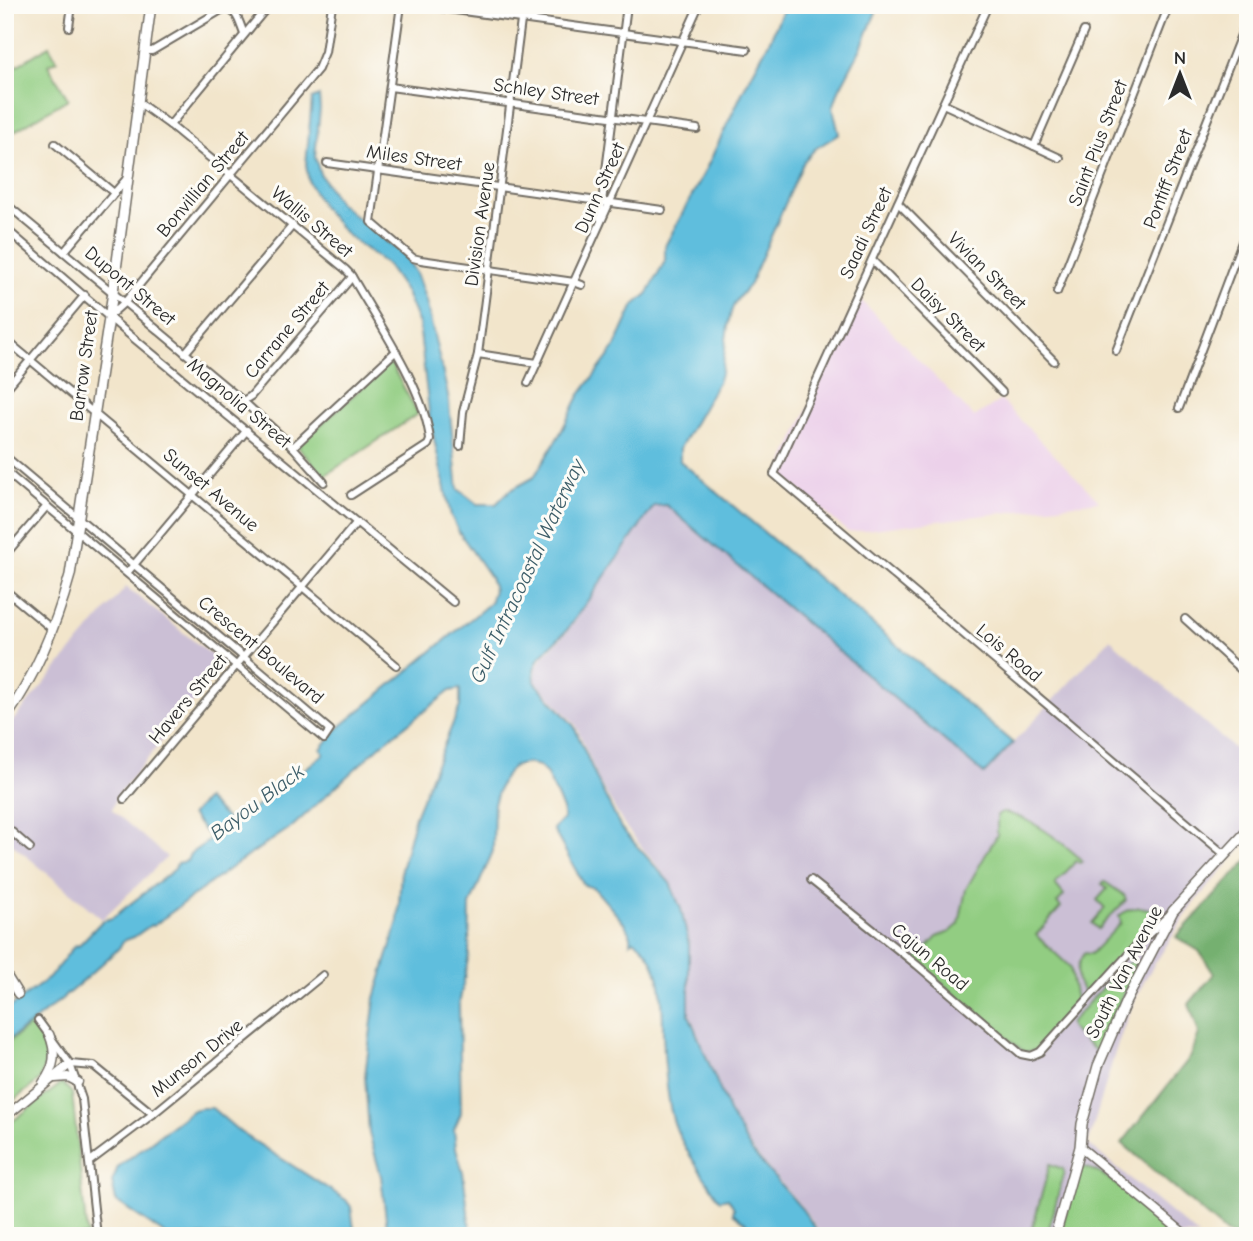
<svg xmlns="http://www.w3.org/2000/svg" width="1253" height="1241" font-family="'Comic Neue',sans-serif">
<style>
.built{fill:#ecd1ea}
.industrial{fill:#cbbfd5}
.green{fill:#92cd82;stroke:#5e7c56;stroke-width:2}
.forest{fill:#75b070;stroke:#506e4e;stroke-width:2}
.water{fill:#5ebedd;stroke:#447484;stroke-width:2}
.lines{fill:none;stroke-linecap:round;stroke-linejoin:round}
.minor-casing{stroke:#716c63;stroke-width:10}
.tertiary-casing{stroke:#716c63;stroke-width:11}
.secondary-casing{stroke:#716c63;stroke-width:12}
.minor{stroke:#fff;stroke-width:6}
.tertiary{stroke:#fff;stroke-width:8}
.secondary{stroke:#fff;stroke-width:9}
.labels{text-anchor:middle;dominant-baseline:central;stroke-width:6;stroke-linejoin:round;paint-order:stroke}
.street-label{font-size:19px;fill:#2b2b2b;stroke:#fdfcf7}
.water-label{font-size:21px;font-style:italic;fill:#3d5e69;stroke:#fdfcf7}
</style>
<rect width="100%" height="100%" fill="#fdfcf7"/>
<filter id="ink" filterUnits="userSpaceOnUse"><feTurbulence type="fractalNoise" baseFrequency=".0143" numOctaves="2"/><feDisplacementMap in="SourceGraphic" scale="14" xChannelSelector="R" yChannelSelector="G"/><feConvolveMatrix kernelMatrix="1 2 1 2 8 2 1 2 1" color-interpolation-filters="sRGB"/></filter>
<filter id="wash" filterUnits="userSpaceOnUse"><feTurbulence type="fractalNoise" baseFrequency=".00686" numOctaves="4" result="noise"/><feDisplacementMap in="SourceGraphic" scale="28" xChannelSelector="R" yChannelSelector="G"/><feGaussianBlur stdDeviation="1.57" result="paint"/><feColorMatrix in="noise" values="0 0 0 0 0 0 0 0 0 0 0 0 0 0 0 0 0 1.4 0 .05"/><feComposite in="paint" operator="in"/></filter>
<g filter="url(#wash)">
<rect width="100%" height="100%" fill="#f2e5cb"/>
<path class="built" d="M858,297L974,417L1001,400L1099,501L848,532L779,473Z"/>
<g class="industrial">
<path d="M666,505L984,774L1110,639L1248,761V841L1193,904L1147,976L1133,1004L1117,1046L1088,1144L1199,1236H823L803,1208L753,1151L731,1114L690,1014V945L682,909L671,883L624,825L599,781L576,725L536,681V669L541,659L568,631L654,506Z"/>
<path d="M126,587L224,665L116,797L112,810L167,857L102,919L5,838V730Z"/>
</g>
<g class="green">
<path d="M49,46L57,60L48,65L68,99L5,137V73Z"/>
<path d="M390,362L418,414L324,476L297,446Z"/>
<path d="M1002,812C1033,818 1058,839 1081,859L1082,862L1079,863L1076,861L1055,884L1064,895L1057,903L1061,907L1036,935L1070,967L1077,1006L1037,1050L1024,1052L915,961L938,936L950,932L959,924L966,889L997,835V815Z"/>
<path d="M1105,882L1124,895L1126,900L1098,929L1092,923L1105,908L1097,900L1107,889L1102,884Z"/>
<path d="M1139,907L1155,910L1158,917L1085,993C1073,982 1076,965 1084,953L1091,954L1121,923L1119,916L1126,911Z"/>
<path d="M1133,961L1135,962V967L1098,1053L1072,1030L1069,1024L1121,967Z"/>
<path d="M33,1023L50,1047L40,1080L5,1107V1045Z"/>
<path d="M62,1083L72,1093L87,1236H5V1127Z"/>
<path d="M1050,1164L1063,1169L1064,1173L1047,1236H1030Z"/>
<path d="M1082,1167C1106,1168 1156,1219 1176,1236H1059L1077,1174Z"/>
</g>
<path class="forest" d="M1248,860V1236H1230L1122,1143L1191,1056L1199,1033L1189,1004L1214,974L1199,951L1176,937Z"/>
<g class="water">
<path d="M785,5H879L861,48L839,90L833,108L839,134L815,149L804,161L750,284C744,292 737,297 733,307C724,329 727,357 719,380L680,448V461L1013,743L984,774L666,505L654,506L567,630L539,658L534,669L535,682L574,726L598,782L621,828L670,883L681,909L689,945V1015L730,1114L752,1152L802,1209L821,1236H746V1223L733,1213L734,1208L728,1198L720,1200L717,1197C703,1174 683,1149 674,1123C667,1101 664,1056 663,1033C663,1002 663,959 634,940L630,943V933L624,923L594,888L584,885L553,829L563,819V810L559,800L546,773L539,766L527,763L512,767L501,782L494,804L493,851L470,905L469,954L459,1005L461,1113L454,1129L456,1148L463,1172L471,1236H388L381,1176L369,1133L365,1076L375,998L398,921L401,870L415,816L460,706V689L450,691L381,745L293,826L233,866L153,926L151,925L134,937L123,941L119,948C83,982 46,1014 5,1042V1011L49,978L75,945L78,946L102,921L112,918L175,869L177,863L187,861L190,854L207,842L210,837L191,815L206,799L233,825L324,754L321,749L336,730L477,614L490,603L494,590L490,577L459,532L451,516L430,421L419,324L406,293L386,264L347,235L323,208L309,183L306,165L312,99L319,96L320,109L315,157L320,174L339,203L405,256L416,273L426,301L448,395L458,489L477,504H496L509,491L534,477L561,432L579,396L614,349L634,305L648,293L665,261V246L704,173L744,89L770,40Z"/>
<path d="M202,1108H212L240,1132L346,1200L351,1207L355,1236H167L116,1201L112,1182L118,1167L193,1110Z"/>
</g>
</g>
<g filter="url(#ink)">
<g class="lines">
<defs>
<g id="minor">
<path d="M401,5L371,222L413,258L421,260L574,282L582,285"/>
<path d="M419,5L747,50"/>
<path d="M988,5L774,474L1224,854"/>
<path d="M69,27L72,5"/>
<path d="M144,51H152L223,9C237,8 239,22 244,34"/>
<path d="M390,87L697,129"/>
<path d="M138,102L170,125L345,269L351,275C377,321 425,389 430,440L428,445L351,495"/>
<path d="M943,104L1060,158"/>
<path d="M170,125L269,5"/>
<path d="M55,144L114,193"/>
<path d="M1034,146L1084,31"/>
<path d="M327,163L662,210"/>
<path d="M5,203L243,401L293,447L324,482"/>
<path d="M898,203L1054,361"/>
<path d="M600,218L627,5"/>
<path d="M5,228L125,331L453,602"/>
<path d="M64,252L128,177"/>
<path d="M872,260L1002,392"/>
<path d="M1057,292L1169,5"/>
<path d="M109,316L125,302L318,69L325,52L332,5"/>
<path d="M5,339L396,665"/>
<path d="M1116,351L1248,17"/>
<path d="M185,353L293,225"/>
<path d="M478,354L537,363"/>
<path d="M528,383L699,5"/>
<path d="M5,390L85,295"/>
<path d="M243,401L251,396L352,277"/>
<path d="M1179,408L1248,226"/>
<path d="M460,446L463,412L478,354L523,5"/>
<path d="M293,447L395,352"/>
<path d="M5,456L330,730L324,739L5,471"/>
<path d="M5,555L47,506"/>
<path d="M127,573L247,430"/>
<path d="M5,590L52,629"/>
<path d="M1185,619L1248,676"/>
<path d="M124,799L357,522"/>
<path d="M5,826L30,848"/>
<path d="M811,880L917,965L1021,1054L1031,1056L1040,1052L1134,948L1169,915"/>
<path d="M38,1020L70,1064L94,1066L153,1114"/>
<path d="M70,1064L82,1099L97,1236"/>
<path d="M89,1162L153,1114L323,975"/>
</g>
<g id="tertiary">
<path d="M5,973L18,994"/>
<path d="M55,1078L68,1077L78,1082"/>
<path d="M43,1083C55,1067 57,1053 49,1034"/>
<path d="M5,1117L70,1064"/>
<path d="M1080,1147L1187,1236"/>
</g>
<g id="secondary">
<path d="M5,719C36,675 56,626 70,575L113,292L151,5"/>
<path d="M1055,1236L1080,1147L1082,1124L1098,1066L1126,1001L1173,911L1248,830"/>
</g>
</defs>
<use href="#minor" class="minor-casing"/>
<use href="#tertiary" class="tertiary-casing"/>
<use href="#secondary" class="secondary-casing"/>
<use href="#minor" class="minor"/>
<use href="#tertiary" class="tertiary"/>
<use href="#secondary" class="secondary"/>
</g>
</g>
<g class="labels">
<g class="street-label">
<text transform="translate(546 92) rotate(8)">Schley Street</text>
<text transform="translate(1098 143) rotate(-69)">Saint Pius Street</text>
<text transform="translate(414 158) rotate(8)">Miles Street</text>
<text transform="translate(1168 179) rotate(-69)">Pontiff Street</text>
<text transform="translate(203 184) rotate(-50)">Bonvillian Street</text>
<text transform="translate(600 188) rotate(-66)">Dunn Street</text>
<text transform="translate(312 222) rotate(40)">Wallis Street</text>
<text transform="translate(480 224) rotate(-82)">Division Avenue</text>
<text transform="translate(866 233) rotate(-65)">Saadi Street</text>
<text transform="translate(987 271) rotate(45)">Vivian Street</text>
<text transform="translate(130 286) rotate(40)">Dupont Street</text>
<text transform="translate(948 315) rotate(45)">Daisy Street</text>
<text transform="translate(287 330) rotate(-50)">Carrane Street</text>
<text transform="translate(84 366) rotate(-82)">Barrow Street</text>
<text transform="translate(239 403) rotate(40)">Magnolia Street</text>
<text transform="translate(211 490) rotate(40)">Sunset Avenue</text>
<text transform="translate(261 650) rotate(40)">Crescent Boulevard</text>
<text transform="translate(1009 653) rotate(40)">Lois Road</text>
<text transform="translate(188 699) rotate(-50)">Havers Street</text>
<text transform="translate(930 957) rotate(40)">Cajun Road</text>
<text transform="translate(1124 972) rotate(-63)">South Van Avenue</text>
<text transform="translate(197 1058) rotate(-39)">Munson Drive</text>
</g>
<g class="water-label">
<text transform="translate(527 571) rotate(-65)">Gulf Intracoastal Waterway</text>
<text transform="translate(257 802) rotate(-37)">Bayou Black</text>
</g>
</g>
<rect width="1253" height="1241" fill="none" stroke="#fdfcf7" stroke-width="28"/>
<g transform="translate(1180 74)" stroke="#fdfcf7" stroke-width="5" paint-order="stroke">
<path d="M0-5L12 26L0 18L-12 26Z" fill="#2b2b2b"/>
<text y="-10" font-size="19" font-weight="bold" text-anchor="middle" fill="#2b2b2b">N</text>
</g>
</svg>
